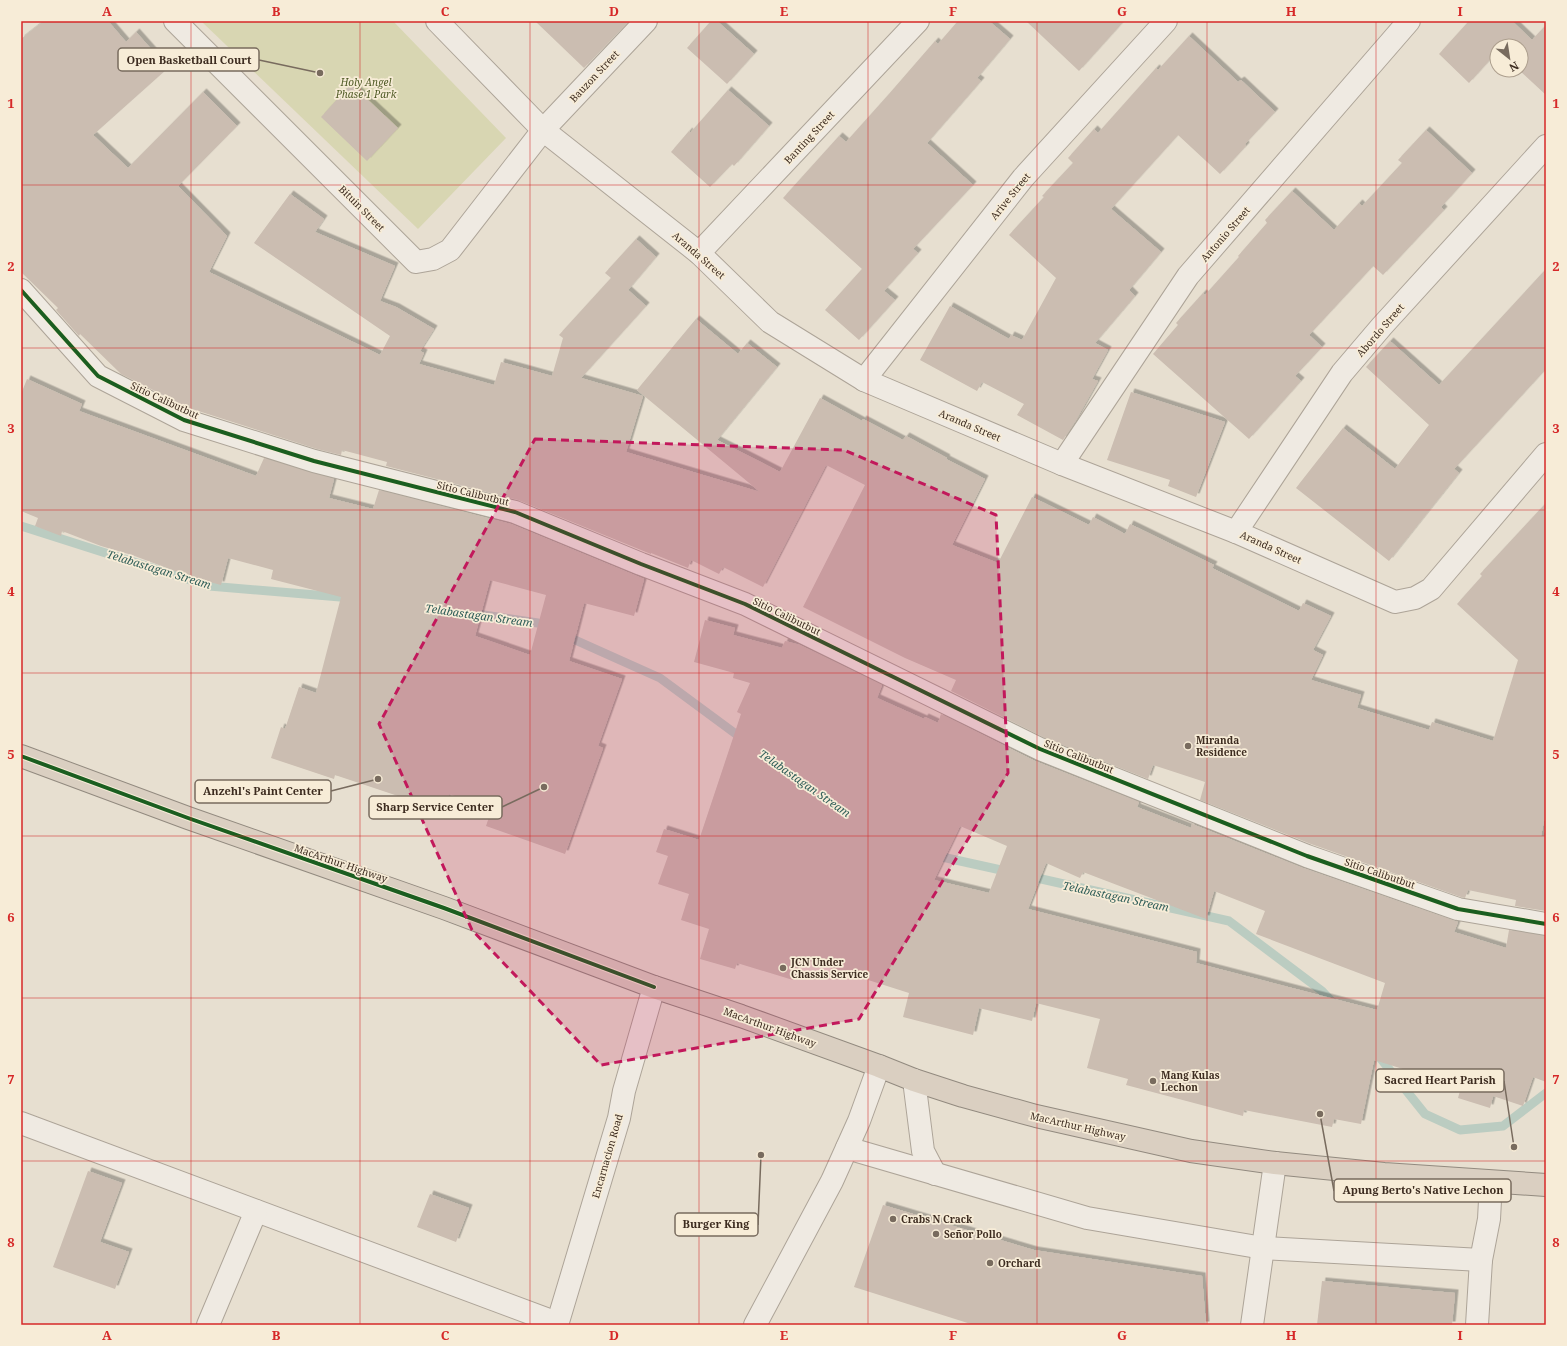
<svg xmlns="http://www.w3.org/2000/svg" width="1567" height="1346" font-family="'Noto Serif',serif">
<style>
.green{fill:#d8d6b2}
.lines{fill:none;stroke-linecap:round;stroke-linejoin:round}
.stream{stroke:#bbccc1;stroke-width:9}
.building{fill:#cbbdb1;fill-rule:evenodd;filter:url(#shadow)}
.minor-casing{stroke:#ada498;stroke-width:24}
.highway-casing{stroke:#928a7f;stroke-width:24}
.minor{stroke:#efeae2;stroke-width:22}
.highway{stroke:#dacfc1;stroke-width:22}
.cycleway-casing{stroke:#f7ecd7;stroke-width:6}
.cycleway{stroke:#1b5e20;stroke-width:4}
.marked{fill:#c2185b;fill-opacity:0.2;stroke:#c2185b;stroke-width:3;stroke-dasharray:8 5;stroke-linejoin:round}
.grid{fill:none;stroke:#d62828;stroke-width:1;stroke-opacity:0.55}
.poi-dot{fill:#786b5e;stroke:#f7ecd7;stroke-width:1.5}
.labels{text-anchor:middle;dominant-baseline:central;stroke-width:3.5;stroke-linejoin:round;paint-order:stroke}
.street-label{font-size:10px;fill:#3d2c20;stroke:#f7ecd7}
.park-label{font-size:10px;font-style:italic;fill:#4f5a25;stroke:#f7ecd7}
.poi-label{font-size:10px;font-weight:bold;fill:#3d2c20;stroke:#f7ecd7;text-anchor:start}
.water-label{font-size:11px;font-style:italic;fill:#2e5d58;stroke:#f7ecd7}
.leader{fill:none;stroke:#786b5e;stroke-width:1.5}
.callout-dot{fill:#786b5e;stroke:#f7ecd7;stroke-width:1.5}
.callout{fill:#f7ecd7;stroke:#786b5e;stroke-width:1.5}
.callout-label{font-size:11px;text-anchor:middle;font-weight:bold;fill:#3d2c20}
.neatline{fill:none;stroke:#d62828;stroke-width:1.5}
.grid-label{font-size:13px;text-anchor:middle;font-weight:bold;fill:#d62828}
</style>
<defs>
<filter id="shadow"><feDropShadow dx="3.5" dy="-3.5" stdDeviation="0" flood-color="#0004"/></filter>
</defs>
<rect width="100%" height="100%" fill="#e7dfd0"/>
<path class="green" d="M201,21H393L506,138L418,229Z"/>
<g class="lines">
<g class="stream">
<path d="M21,526L209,586L352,598"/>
<path d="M470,613L538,623L549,628"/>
<path d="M564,635L660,678L744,740"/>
<path d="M933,855L1010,872"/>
<path d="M1028,876L1229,921L1322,991L1335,1005"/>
<path d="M1377,1054L1425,1114L1460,1130L1503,1126L1546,1093"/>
</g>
</g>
<g class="building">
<path d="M44,21H108L126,42L136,32L168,68L93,135L128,168L203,92L237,126L178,186L227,236L209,272L380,355L390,336L254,243L290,194L324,219L315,232L395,266L380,301L396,307L434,329L420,351L424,353L419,364L494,385L501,362L552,376L563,338L559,335L611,278L605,273L636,239L656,257L628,290L646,306L581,378L643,396L626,452L760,492L637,390L696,319L738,354L747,343L777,367L717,440L780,472L820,398L862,421L863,419L903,440L906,436L947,458L946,459L985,479L952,545L998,563L1032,497L1089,525L1093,517L1125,534L1130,524L1214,565L1212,568L1299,611L1303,603L1331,616L1313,650L1323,655L1311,680L1361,695L1357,708L1429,730L1432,722L1493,741L1518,660L1457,604L1482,576L1480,574L1546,503V811L1541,836L1546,837V911L1515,906L1516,900L1468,890L1465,898L1461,897L1311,844L1200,800L1205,782L1153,765L1148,779L1045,738L951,691L956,680L905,658L803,607L865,485L826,465L763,587L723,567L719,574L691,560L688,568L651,553V554L646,552L518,500L386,466L387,462L342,450L341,455L317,449L189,408L121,374L80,334L79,336L56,310L58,308L21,272V39Z"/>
<path d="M535,21H629L584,68Z"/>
<path d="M711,21H717L754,54L727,84L687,48Z"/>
<path d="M958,21H989L1010,39L977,78L981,81L927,143L973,185L913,249L918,253L884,291L895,300L859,340L825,310L862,269L783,198L839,136L846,142L889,94L935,41L938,44Z"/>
<path d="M1026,21H1124L1079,71Z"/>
<path d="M1469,21H1512L1532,40L1546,25V95L1519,70H1521V46H1497V52L1469,83L1439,54Z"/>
<path d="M1189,36L1238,82L1241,80L1275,112L1245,144L1246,146L1220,174L1178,135L1111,209L1161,252L1129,290L1135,296L1095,343L1108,350L1092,379L1098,381L1076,420L1063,440L1017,415L1024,404L982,382L977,391L920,360L950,306L1009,339L1011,335L1022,340L1056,278L1009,235L1044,197L1042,196L1073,163L1068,158L1094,129L1098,133L1156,68L1158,70Z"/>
<path d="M351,84L398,128L367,161L321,117Z"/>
<path d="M728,90L769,126L734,166L732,164L710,187L671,152L689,131L690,133Z"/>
<path d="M1426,130L1472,173L1441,207L1444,210L1383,275L1373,266L1309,335L1322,347L1295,376L1301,381L1249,439L1153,354L1178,325L1176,323L1203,293L1205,295L1239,257L1238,256L1267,223L1265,220L1292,191L1334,230L1359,203L1362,206L1402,163L1398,160Z"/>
<path d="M1546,269V369L1454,469L1459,473L1389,561L1296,488L1343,428L1395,469L1429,425L1366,367L1390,341L1439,385Z"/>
<path d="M27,379L82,404L79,411L256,476L264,458L334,479L329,498L373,509L379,490L511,524L644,579L634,616L584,603L569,661L622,679L598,746L603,748L565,854L486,826L492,808L449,794L443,811L335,775L334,779L271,758L281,727L285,729L299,687L316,693L341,597L271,579L273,570L228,558L221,585L191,577L132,555L101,546L62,531L61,536L35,526L38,518L21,511V394ZM490,580L546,595L530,655L475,636Z"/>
<path d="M1131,392L1225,422L1196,497L1168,486L1170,480L1107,460Z"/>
<path d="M705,620L735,628L733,635L782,648L785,641L800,645L882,685L877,698L924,719L925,717L938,723L941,714L1035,761L1139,802L1137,807L1191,828L1192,824L1303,868L1458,922L1454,932L1506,948L1509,930L1546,936V1082L1533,1077L1523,1106L1493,1096L1490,1108L1458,1098L1461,1087L1374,1060L1361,1124L1334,1119L1332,1127L1244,1110L1243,1116L1126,1085L1128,1079L1087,1068L1100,1019L1036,1003L1032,1021L979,1008L973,1035L903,1017L909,993L799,958L793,980L737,963L735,969L700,959L709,929L681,920L689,894L658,884L668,856L656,852L664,829L699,840L741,714L737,712L750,683L733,678L734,673L694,662ZM960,826L1007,846L989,893L934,880ZM1046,863L1080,878L1083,872L1206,919L1214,891L1265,911L1256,934L1385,983L1377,1010L1196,963L1197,952L1028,909Z"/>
<path d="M88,1171L122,1183L100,1242L129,1252L115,1289L53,1267Z"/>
<path d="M430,1194L469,1208L456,1242L417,1227Z"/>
<path d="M883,1205L1034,1250L1202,1276L1206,1325H974L854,1287Z"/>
<path d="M1322,1281L1455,1293L1452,1325H1317Z"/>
</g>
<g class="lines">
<defs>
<g id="minor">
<path d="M175,21L416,262L433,259L450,250L543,130L646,21"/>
<path d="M437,21L543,130L699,253L770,322L864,380L1062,464L1236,532L1395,602L1415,598L1431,589L1546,454"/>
<path d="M699,253L918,21"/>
<path d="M21,290L98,376L184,420L314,461L515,512L641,564L745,604L1040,749L1307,856L1458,909L1546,924"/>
<path d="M864,380L1023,178L1166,21"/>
<path d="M1062,464L1188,276L1409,21"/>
<path d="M1236,532L1342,373L1382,326L1546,146"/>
<path d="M914,1080L923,1151L935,1174"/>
<path d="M21,1123L557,1323"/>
<path d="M847,1148L1087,1218L1263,1248L1481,1260"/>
<path d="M208,1325L256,1211"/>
<path d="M557,1325L619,1118L624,1091L654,987"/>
<path d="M755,1325L832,1181L859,1121L879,1066"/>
<path d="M1252,1325L1275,1163"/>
<path d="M1477,1325L1481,1260L1489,1219L1491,1182"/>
</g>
<path id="highway" d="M21,756L188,818L444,908L654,987L741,1016L879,1066L914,1080L963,1096L1036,1116L1191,1151L1275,1163L1384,1174L1546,1185"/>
</defs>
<use href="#minor" class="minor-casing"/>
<use href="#highway" class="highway-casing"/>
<use href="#minor" class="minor"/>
<use href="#highway" class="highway"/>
<defs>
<g id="cycleway">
<path d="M21,290L98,376L184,420L314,461L515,512L641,564L745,604L1040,749L1307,856L1458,909L1546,924"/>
<path d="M21,756L188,818L444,908L654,987"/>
</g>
</defs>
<use href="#cycleway" class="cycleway-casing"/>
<use href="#cycleway" class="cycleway"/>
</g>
<path class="marked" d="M535,439L844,450L996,515L1008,773L859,1019L601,1065L472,930L379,724Z"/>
<path class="grid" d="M191,21V1325M360,21V1325M530,21V1325M699,21V1325M868,21V1325M1037,21V1325M1207,21V1325M1376,21V1325M21,185H1546M21,348H1546M21,510H1546M21,673H1546M21,836H1546M21,998H1546M21,1161H1546"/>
<g class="poi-dot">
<circle cx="1188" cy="746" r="4"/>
<circle cx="783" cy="968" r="4"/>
<circle cx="1153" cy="1081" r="4"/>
<circle cx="893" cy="1219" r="4"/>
<circle cx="936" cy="1234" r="4"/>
<circle cx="990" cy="1263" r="4"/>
</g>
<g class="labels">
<g class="street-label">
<text transform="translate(594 76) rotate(-47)">Bauzon Street</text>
<text transform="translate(809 137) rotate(-47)">Banting Street</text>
<text transform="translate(1010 196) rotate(-51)">Arive Street</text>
<text transform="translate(362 208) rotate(45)">Bituin Street</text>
<text transform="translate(1225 234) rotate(-49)">Antonio Street</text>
<text transform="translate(699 255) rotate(41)">Aranda Street</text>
<text transform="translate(1380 330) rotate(-49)">Abordo Street</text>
<text transform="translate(165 400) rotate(25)">Sitio Calibutbut</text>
<text transform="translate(970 425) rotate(23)">Aranda Street</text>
<text transform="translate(473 493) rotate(14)">Sitio Calibutbut</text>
<text transform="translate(1271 547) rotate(24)">Aranda Street</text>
<text transform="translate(787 616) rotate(26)">Sitio Calibutbut</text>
<text transform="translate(1079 756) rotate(22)">Sitio Calibutbut</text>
<text transform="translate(341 863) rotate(19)">MacArthur Highway</text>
<text transform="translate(1380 873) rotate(19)">Sitio Calibutbut</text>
<text transform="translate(770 1027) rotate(20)">MacArthur Highway</text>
<text transform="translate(1078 1126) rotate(13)">MacArthur Highway</text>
<text transform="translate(607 1156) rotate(-74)">Encarnacion Road</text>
</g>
<g class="park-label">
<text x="366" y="82">Holy Angel<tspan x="366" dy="12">Phase 1 Park</tspan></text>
</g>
<g class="poi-label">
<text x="1196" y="740">Miranda<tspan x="1196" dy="12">Residence</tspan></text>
<text x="791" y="962">JCN Under<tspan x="791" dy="12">Chassis Service</tspan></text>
<text x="1161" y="1075">Mang Kulas<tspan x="1161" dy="12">Lechon</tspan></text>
<text x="901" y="1219">Crabs N Crack</text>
<text x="944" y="1234">Señor Pollo</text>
<text x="998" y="1263">Orchard</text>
</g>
<g class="water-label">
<text transform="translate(159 569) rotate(17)">Telabastagan Stream</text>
<text transform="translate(479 615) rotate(8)">Telabastagan Stream</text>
<text transform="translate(805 783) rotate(35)">Telabastagan Stream</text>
<text transform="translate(1116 896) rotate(12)">Telabastagan Stream</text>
</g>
</g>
<path class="leader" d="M320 73L259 60M378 779L331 791M544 787L502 807M1514 1147L1504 1081M1320 1114L1334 1191M761 1155L758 1225"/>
<g class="callout-dot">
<circle cx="320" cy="73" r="4"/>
<circle cx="378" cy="779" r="4"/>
<circle cx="544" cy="787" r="4"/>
<circle cx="1514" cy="1147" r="4"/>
<circle cx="1320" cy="1114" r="4"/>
<circle cx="761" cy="1155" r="4"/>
</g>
<g class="callout">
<rect x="118" y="48" width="141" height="23" rx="4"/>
<rect x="195" y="780" width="136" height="23" rx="4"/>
<rect x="369" y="796" width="133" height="23" rx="4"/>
<rect x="1376" y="1069" width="128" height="23" rx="4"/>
<rect x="1334" y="1179" width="177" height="23" rx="4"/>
<rect x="675" y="1213" width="83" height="23" rx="4"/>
</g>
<g class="callout-label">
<text x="189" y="64">Open Basketball Court</text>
<text x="263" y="795">Anzehl's Paint Center</text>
<text x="435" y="811">Sharp Service Center</text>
<text x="1440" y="1084">Sacred Heart Parish</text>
<text x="1423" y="1194">Apung Berto's Native Lechon</text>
<text x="716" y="1228">Burger King</text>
</g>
<rect width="1567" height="1346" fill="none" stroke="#f7ecd7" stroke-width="44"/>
<g transform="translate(1509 58) rotate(150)"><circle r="19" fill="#f7ecd7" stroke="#ad9f8e"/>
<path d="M0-3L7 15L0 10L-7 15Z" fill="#786b5e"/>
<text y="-6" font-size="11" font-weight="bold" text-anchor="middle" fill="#3d2c20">N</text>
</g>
<rect x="22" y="22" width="1523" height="1302" class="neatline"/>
<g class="grid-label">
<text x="107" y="16">A</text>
<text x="276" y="16">B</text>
<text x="445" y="16">C</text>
<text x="614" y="16">D</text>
<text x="784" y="16">E</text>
<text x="953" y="16">F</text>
<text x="1122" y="16">G</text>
<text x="1291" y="16">H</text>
<text x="1460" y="16">I</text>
<text x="11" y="108">1</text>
<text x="1556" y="108">1</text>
<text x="11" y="271">2</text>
<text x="1556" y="271">2</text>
<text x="11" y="433">3</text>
<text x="1556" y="433">3</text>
<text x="11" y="596">4</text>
<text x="1556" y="596">4</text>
<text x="11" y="759">5</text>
<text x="1556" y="759">5</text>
<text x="11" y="922">6</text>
<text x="1556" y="922">6</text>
<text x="11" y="1084">7</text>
<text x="1556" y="1084">7</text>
<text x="11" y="1247">8</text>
<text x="1556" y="1247">8</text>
<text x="107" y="1340">A</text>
<text x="276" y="1340">B</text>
<text x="445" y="1340">C</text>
<text x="614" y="1340">D</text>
<text x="784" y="1340">E</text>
<text x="953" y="1340">F</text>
<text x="1122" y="1340">G</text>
<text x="1291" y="1340">H</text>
<text x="1460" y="1340">I</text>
</g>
</svg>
